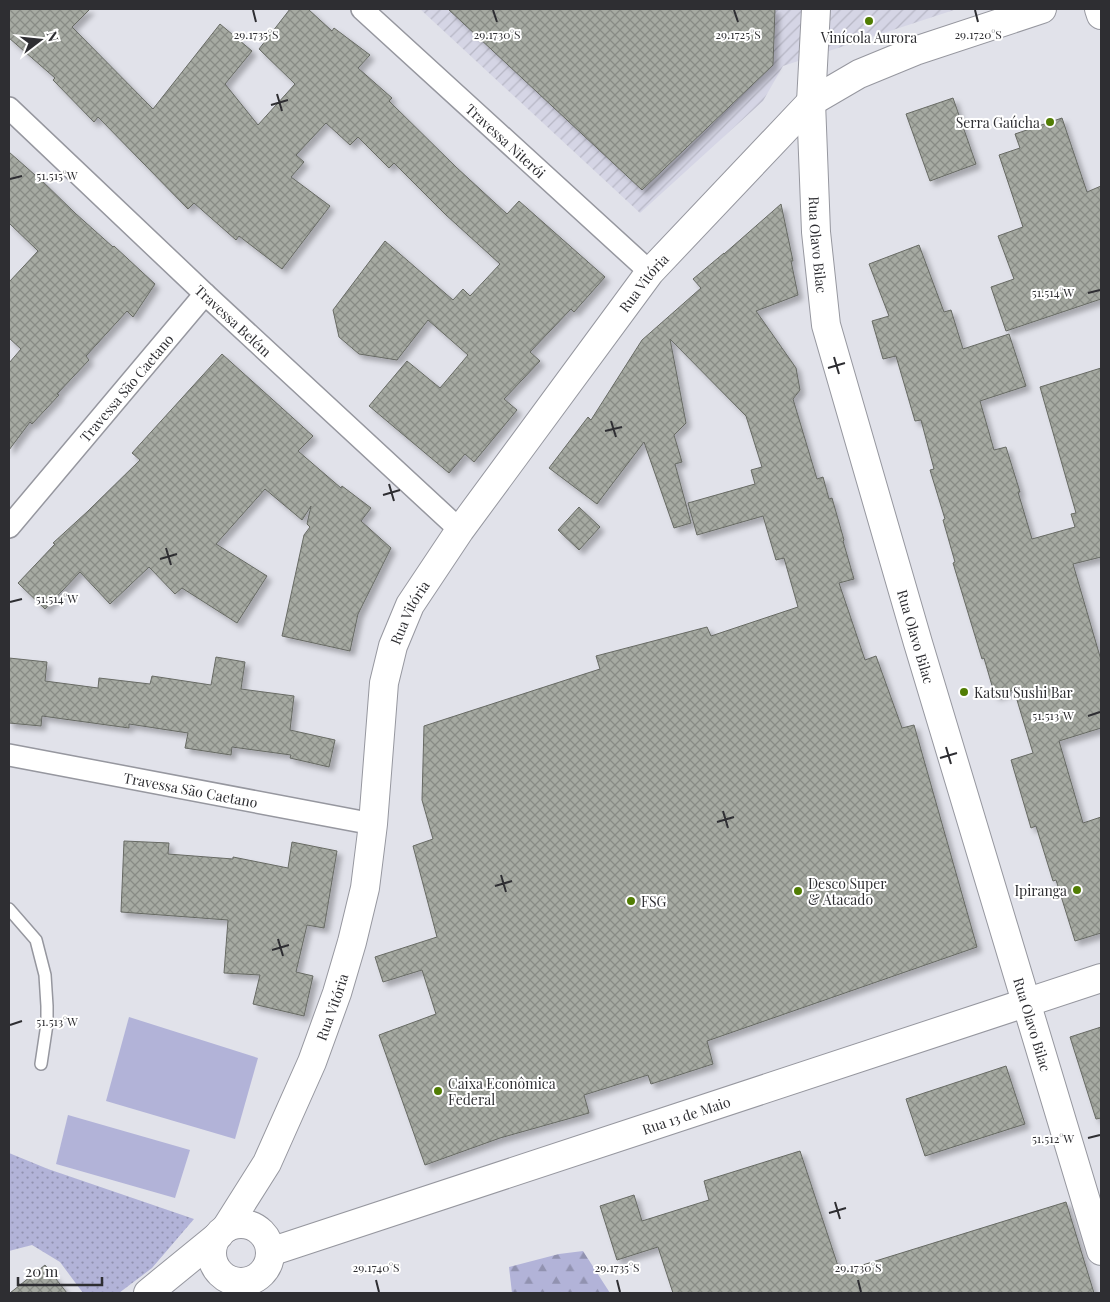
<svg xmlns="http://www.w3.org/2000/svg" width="1110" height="1302" font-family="'Playfair Display',serif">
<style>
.industrial{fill:url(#industrial-furrows)}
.green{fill:url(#green-dots)}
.forest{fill:url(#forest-firs)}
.pitch{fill:#b2b3d8}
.building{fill:url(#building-cross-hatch);stroke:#676a64;filter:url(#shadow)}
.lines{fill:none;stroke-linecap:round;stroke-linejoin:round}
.lane-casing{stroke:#96979f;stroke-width:14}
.street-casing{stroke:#96979f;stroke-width:24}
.secondary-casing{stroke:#96979f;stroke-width:30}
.lane{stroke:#fff;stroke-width:11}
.street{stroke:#fff;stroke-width:21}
.secondary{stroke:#fff;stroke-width:28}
.ticks{fill:none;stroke:#2e2e32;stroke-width:2}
.poi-dot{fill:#517d03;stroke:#fff;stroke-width:2}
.labels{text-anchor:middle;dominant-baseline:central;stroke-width:4;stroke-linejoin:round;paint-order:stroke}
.poi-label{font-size:14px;fill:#2e2e32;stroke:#fff;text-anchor:start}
.street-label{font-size:14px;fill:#2e2e32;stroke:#fff}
.ticks-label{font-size:12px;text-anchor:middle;fill:#2e2e32;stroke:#fff;stroke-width:4;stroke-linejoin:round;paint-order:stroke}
</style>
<defs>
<pattern id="industrial-furrows" width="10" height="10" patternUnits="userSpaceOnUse" patternTransform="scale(1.25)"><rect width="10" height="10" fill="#d5d5e5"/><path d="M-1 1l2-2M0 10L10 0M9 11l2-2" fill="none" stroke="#b7b7c5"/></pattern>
<pattern id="green-dots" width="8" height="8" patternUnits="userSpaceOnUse" patternTransform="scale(1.25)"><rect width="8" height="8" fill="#b2b3d8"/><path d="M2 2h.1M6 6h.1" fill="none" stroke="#9192b0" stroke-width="1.8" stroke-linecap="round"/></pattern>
<pattern id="forest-firs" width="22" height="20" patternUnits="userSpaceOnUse" patternTransform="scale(1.25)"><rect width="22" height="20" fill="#b2b3d8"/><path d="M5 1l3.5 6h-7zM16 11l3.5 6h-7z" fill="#9192b0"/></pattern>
<pattern id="building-cross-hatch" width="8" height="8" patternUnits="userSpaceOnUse" patternTransform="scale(1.25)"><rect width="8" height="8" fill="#a6aaa2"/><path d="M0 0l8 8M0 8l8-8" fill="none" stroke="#888b85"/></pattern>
<filter id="shadow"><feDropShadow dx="4.5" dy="4.5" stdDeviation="2.5" flood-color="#0004"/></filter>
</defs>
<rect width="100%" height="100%" fill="#e1e2ea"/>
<path class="industrial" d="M420,9H957L783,66L763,101L640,213Z"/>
<path class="green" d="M9,1153L48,1169L194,1219L152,1268L119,1293H83L60,1262L32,1245L9,1251Z"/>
<path class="forest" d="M583,1251L610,1293H512L509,1267L559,1254Z"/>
<g class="pitch">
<path d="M129,1017L258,1058L235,1139L106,1101Z"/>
<path d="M68,1115L190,1150L175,1198L56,1164Z"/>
</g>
<g class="building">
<path d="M9,9H90L72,27L153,109L220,24L252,51L225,84L258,125L295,84L259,49L290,9H308L332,31L334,28L370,55L358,68L392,98L389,101L456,167L507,214L519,201L605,277L574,312L571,309L530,352L540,361L504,399L517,410L474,462L465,454L449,473L369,406L407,361L440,388L468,355L428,320L397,360L359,354L339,337L333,310L385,241L453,300L463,289L470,296L500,264L446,215L394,163L389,168L358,137L350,145L326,123L296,155L304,162L291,177L330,206L282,269L239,236L236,240L194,203L188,209L98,117L94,122L53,80L55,78L9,38Z"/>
<path d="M448,9H775L773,65L642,190Z"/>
<path d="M953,98L976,164L930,181L906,114Z"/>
<path d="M1062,118L1087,192L1101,186V299L1006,331L991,287L1014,279L998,236L1023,227L999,155L1020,148L1015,134Z"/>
<path d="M9,152L35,175H36L75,213L113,247L114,246L155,284L133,317L127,311L86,356L89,360L57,394L59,395L32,424L30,422L9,450V363L21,349L9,338V282L38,251L9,223Z"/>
<path d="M781,204L793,261H791L798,295L756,311L796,368L800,390L793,399L817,479L823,477L829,499L832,498L844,540L843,541L854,579L839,583L865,660L876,656L902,728L914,725L977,947L707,1041L713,1064L651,1084L648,1075L584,1095L589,1113L500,1138L425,1165L379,1035L436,1014L422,970L383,982L375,957L437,937L413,846L433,839L422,800L424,726L600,669L596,656L707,627L711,636L798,607L784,558L776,560L763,516L697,535L688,503L755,484L751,470L762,467L746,416L670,339L686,423L674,435L682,462L675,464L691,523L674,528L644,442L597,504L549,468L588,417L591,420L642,340L701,288L693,279L724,253V254Z"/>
<path d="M919,245L944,312L951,310L963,349L1009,334L1026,386L980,401L994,450L1006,447L1020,492H1018L1032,539L1075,527L1071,514L1076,513L1040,387L1101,368V557L1073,564L1101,660V728L1059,741L1083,823L1101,817V933L1075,941L1056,880L1053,881L1036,826L1031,828L1011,760L1033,753L1014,690L995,696L984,658L982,659L953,563L955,562L943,520L945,519L930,470L934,469L921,420L915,421L896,356L883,359L872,321L889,316L869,264Z"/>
<path d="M222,354L313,436L298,451L341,488L342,486L371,508L361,521L391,548L358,614L350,651L282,636L304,535L310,527L307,524L311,506L302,520L265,489L216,544L267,576L237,623L182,588L175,594L149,567L110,604L80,572L45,609L18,583L55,544L53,543L88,511L140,460L132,453Z"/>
<path d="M579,507L600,527L579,550L558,530Z"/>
<path d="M216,657L245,662L241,689L294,696L290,730L335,740L329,767L290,758L291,755L232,747L231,755L185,748L188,733L129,724V728L42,716L41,726L9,723V658L47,662L45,681L98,688L99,678L150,684L152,676L211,685Z"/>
<path d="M124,841L169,843L168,854L233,859V857L288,868L292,842L337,851L324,928L307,925L296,972L313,976L304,1016L253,1004L260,975L224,973L228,920L121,912Z"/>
<path d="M1101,1027V1118L1096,1119L1070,1037Z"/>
<path d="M1006,1066L1025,1124L925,1156L906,1099Z"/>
<path d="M800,1151L840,1272L1066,1202L1094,1293H673L658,1247L617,1260L600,1206L634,1195L642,1221L709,1200L704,1181Z"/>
<path d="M45,1265L67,1293H10Z"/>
</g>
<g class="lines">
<defs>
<path id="lane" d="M9,909L36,940L45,975L47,1006V1024L41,1064"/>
<g id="street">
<path id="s1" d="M362,9L650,272"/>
<path id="s2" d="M9,108L205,294L460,530"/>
<path id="s3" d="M9,527L205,294"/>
<path id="s4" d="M9,755L373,824"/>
</g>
<g id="secondary">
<path id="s5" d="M816,9L811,102L816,232L826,325L918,643L1101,1251"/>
<path d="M1099,9L1101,15"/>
<circle cx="241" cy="1253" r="29"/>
<path id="s6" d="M226,1228L267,1163L312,1062L337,993L352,942L365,888L373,824L384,683L393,646L410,605L460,530L650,272L811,102L859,74L915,51L1042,9"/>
<path id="s7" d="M270,1252L1101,978"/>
<path d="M148,1293L219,1235"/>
</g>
</defs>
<use href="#lane" class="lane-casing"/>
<use href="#street" class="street-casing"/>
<use href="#secondary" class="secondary-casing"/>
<use href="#lane" class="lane"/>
<use href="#street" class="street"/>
<use href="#secondary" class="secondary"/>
</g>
<path class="ticks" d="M253,10L256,22M493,10L497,22M734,10L738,22M975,10L978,22M277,94L282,111M271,105L288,100M10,179L22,176M1088,293L1100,290M834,357L839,374M828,368L845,363M611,421L616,437M605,431L622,427M389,484L394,501M383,495L400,490M166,548L171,565M160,559L177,554M10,602L22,599M1088,716L1100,712M946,747L951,764M940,758L957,753M723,811L728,828M717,822L734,817M501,875L506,892M495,886L512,881M278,939L283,956M272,950L289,945M10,1025L22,1021M1088,1138L1100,1135M835,1202L840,1219M829,1213L846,1208M376,1280L379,1292M617,1280L620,1292M858,1280L861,1292"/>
<g class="poi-dot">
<circle cx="869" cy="21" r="5"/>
<circle cx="1050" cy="122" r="5"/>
<circle cx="964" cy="692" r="5"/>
<circle cx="1077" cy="890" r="5"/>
<circle cx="798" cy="891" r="5"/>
<circle cx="631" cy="901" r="5"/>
<circle cx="438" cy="1091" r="5"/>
</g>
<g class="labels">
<g class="poi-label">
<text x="869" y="37" text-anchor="middle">Vinícola Aurora</text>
<text x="1040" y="122" text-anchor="end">Serra Gaúcha</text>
<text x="974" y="692">Katsu Sushi Bar</text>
<text x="808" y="883">Desco Super<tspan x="808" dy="16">&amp; Atacado</tspan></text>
<text x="1067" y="890" text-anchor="end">Ipiranga</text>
<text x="641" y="901">FSG</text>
<text x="448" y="1083">Caixa Econômica<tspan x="448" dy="16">Federal</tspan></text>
</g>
<g class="street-label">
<text stroke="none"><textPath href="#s1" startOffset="195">Travessa Niterói</textPath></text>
<text stroke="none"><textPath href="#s5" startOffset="236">Rua Olavo Bilac</textPath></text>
<text stroke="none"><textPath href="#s6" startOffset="1056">Rua Vitória</textPath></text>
<text stroke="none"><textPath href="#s2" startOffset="309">Travessa Belém</textPath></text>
<text stroke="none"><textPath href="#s3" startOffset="182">Travessa São Caetano</textPath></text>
<text stroke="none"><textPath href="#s6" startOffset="651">Rua Vitória</textPath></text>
<text stroke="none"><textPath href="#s5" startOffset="641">Rua Olavo Bilac</textPath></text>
<text stroke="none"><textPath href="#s4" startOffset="185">Travessa São Caetano</textPath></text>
<text stroke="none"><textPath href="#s6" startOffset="246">Rua Vitória</textPath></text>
<text stroke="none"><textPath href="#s5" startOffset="1046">Rua Olavo Bilac</textPath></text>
<text stroke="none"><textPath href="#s7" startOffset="438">Rua 13 de Maio</textPath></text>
</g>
</g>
<g class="ticks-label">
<text x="256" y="39">29.1735°S</text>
<text x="497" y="39">29.1730°S</text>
<text x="738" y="39">29.1725°S</text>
<text x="978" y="39">29.1720°S</text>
<text x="57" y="180">51.515°W</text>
<text x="1053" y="297">51.514°W</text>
<text x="57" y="603">51.514°W</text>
<text x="1053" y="720">51.513°W</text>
<text x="57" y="1026">51.513°W</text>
<text x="1053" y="1143">51.512°W</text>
<text x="376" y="1272">29.1740°S</text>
<text x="617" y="1272">29.1735°S</text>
<text x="858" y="1272">29.1730°S</text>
</g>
<rect width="1110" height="1302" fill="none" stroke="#2e2e32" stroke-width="20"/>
<g transform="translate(40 40) rotate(74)" stroke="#ffffff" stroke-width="4" paint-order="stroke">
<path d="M0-4L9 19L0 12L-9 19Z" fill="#2e2e32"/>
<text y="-8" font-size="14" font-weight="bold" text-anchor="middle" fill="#2e2e32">N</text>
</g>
<path d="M18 1277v8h84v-8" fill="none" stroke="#2e2e32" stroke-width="2.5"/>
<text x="25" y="1277" font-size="15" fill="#2e2e32" stroke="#ffffff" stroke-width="4" paint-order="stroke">20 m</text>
</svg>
